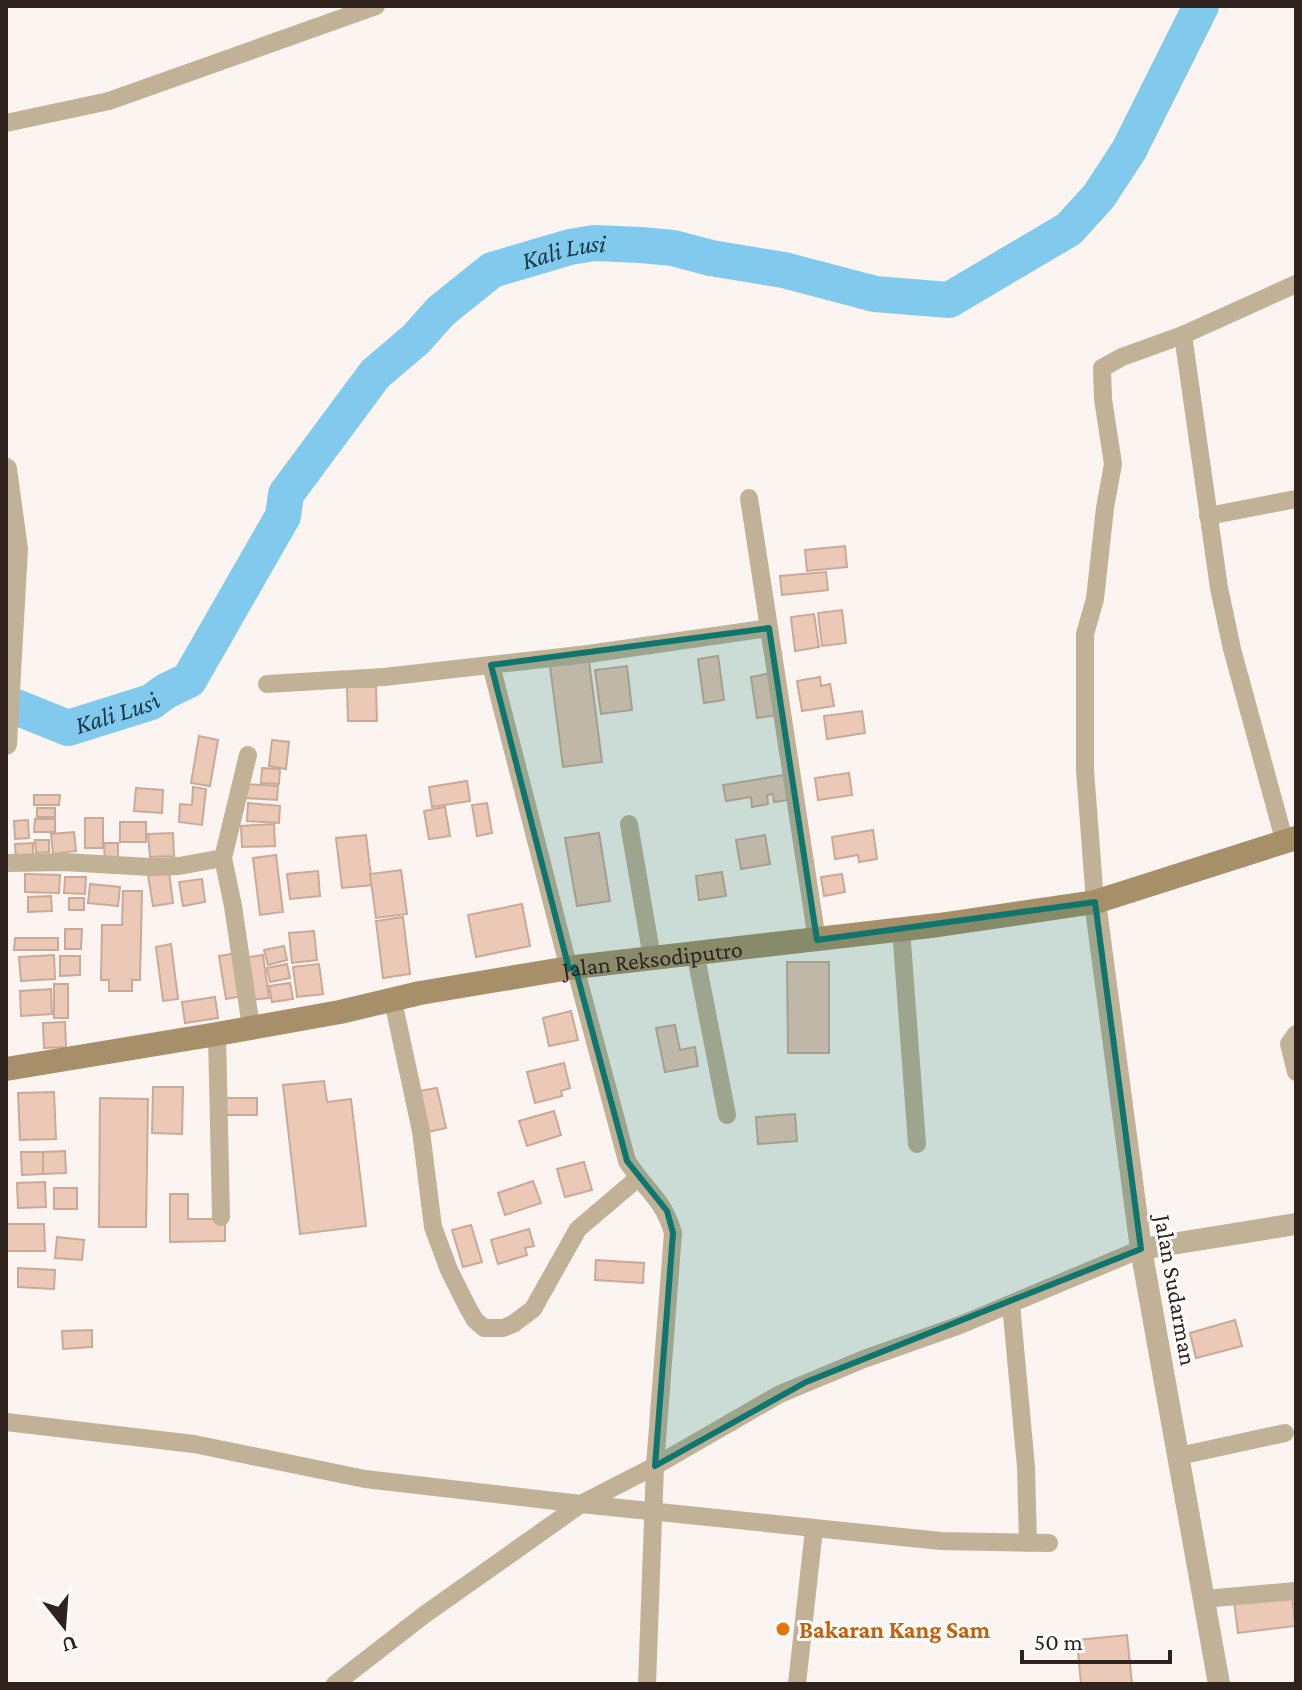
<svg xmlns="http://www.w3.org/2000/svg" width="1302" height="1690" font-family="'Crimson Pro',serif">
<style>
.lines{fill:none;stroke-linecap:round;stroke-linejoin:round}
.river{stroke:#81caee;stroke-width:36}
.building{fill:#ecc9b7;stroke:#cba998;stroke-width:2}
.minor{stroke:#c1b197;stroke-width:18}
.tertiary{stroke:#c1b197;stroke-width:22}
.secondary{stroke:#a79069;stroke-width:24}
.marked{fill:#0f766e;fill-opacity:0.2;stroke:#0f766e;stroke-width:6;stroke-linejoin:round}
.food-dot{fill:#e8710a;stroke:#fff;stroke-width:3}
.labels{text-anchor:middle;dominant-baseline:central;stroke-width:6;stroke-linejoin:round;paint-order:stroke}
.street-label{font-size:24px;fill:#30231d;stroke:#fff}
.food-label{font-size:24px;font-weight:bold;fill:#c56008;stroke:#fff;text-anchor:start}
.water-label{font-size:26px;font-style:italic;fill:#163847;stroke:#fff}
</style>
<rect width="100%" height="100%" fill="#fbf4f0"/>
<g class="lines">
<path class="river" id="s1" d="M6,703L68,728L151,702L166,691L189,680L283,516L286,494L375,374L416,339L441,311L492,270L570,247L594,243L641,245L673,248L711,258L784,270L875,294L949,300L1069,229L1099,196L1129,150L1201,6"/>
</g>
<g class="building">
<path d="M845,546L847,567L807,571L805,550Z"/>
<path d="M826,572L828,590L782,595L780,576Z"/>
<path d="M842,610L846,643L822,646L818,613Z"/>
<path d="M814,614L819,647L795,651L791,617Z"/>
<path d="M718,656L724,700L704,703L698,659Z"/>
<path d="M589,661L602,762L563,767L550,666Z"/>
<path d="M627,666L632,710L601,714L595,670Z"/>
<path d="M771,673L778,715L757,718L751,677Z"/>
<path d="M820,677L821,686L830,684L834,706L802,711L797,681Z"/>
<path d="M347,687H376L377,721H348Z"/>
<path d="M862,711L865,733L827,739L824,716Z"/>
<path d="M199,736L218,740L210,786L191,783Z"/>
<path d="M272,740L289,742L286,769L269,766Z"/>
<path d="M262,768L280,769L279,784L261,783Z"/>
<path d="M849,773L852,795L818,800L815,778Z"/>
<path d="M784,775L788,800L774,802L773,794L767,795L768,804L752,807L751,797L726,801L723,785Z"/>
<path d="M467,781L470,801L432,807L429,787Z"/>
<path d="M245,784L278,786L277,800L244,798Z"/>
<path d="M193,787L206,789L202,825L179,822L180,804L192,805Z"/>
<path d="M136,788L163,790L162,813L134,811Z"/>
<path d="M34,795H60L59,805H34Z"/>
<path d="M248,803L280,806L279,823L247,821Z"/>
<path d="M487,803L492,833L477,836L472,805Z"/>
<path d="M445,807L450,836L429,839L424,811Z"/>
<rect x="37" y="808" width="18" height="9"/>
<rect x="85" y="818" width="18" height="30"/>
<path d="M35,819H55V832H34Z"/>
<path d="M28,820L29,838L15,839L14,821Z"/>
<rect x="120" y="822" width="26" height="20"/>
<path d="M274,824L275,846L242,847L241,826Z"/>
<path d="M873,830L877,859L859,862L858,855L835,859L832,837Z"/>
<path d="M74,832L76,851L53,854L51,834Z"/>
<path d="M173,833L174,856L150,857L148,834Z"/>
<path d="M599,833L610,901L577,906L565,838Z"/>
<path d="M366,835L372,885L342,888L336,838Z"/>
<path d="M765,835L770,864L741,869L736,840Z"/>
<path d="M35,840H49V852L36,853Z"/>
<path d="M33,843V857L16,858L15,844Z"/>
<path d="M104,843H118V862H105Z"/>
<path d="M276,855L283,912L260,915L253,858Z"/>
<path d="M401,870L407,914L376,918L370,874Z"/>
<path d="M318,871L320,896L290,899L287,874Z"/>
<path d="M169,872L173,903L153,906L148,875Z"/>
<path d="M722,872L726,896L699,900L696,876Z"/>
<path d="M25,874L60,875L59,893L25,892Z"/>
<path d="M842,874L845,892L824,896L821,877Z"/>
<path d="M65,877H86L85,894L64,893Z"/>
<path d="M202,879L205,902L183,906L179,882Z"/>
<path d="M90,884L120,887L118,906L88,903Z"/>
<path d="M123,891H142L140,980H132V991H109V980H101L102,925H122Z"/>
<path d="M51,896L52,911L28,912V897Z"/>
<rect x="69" y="898" width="15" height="12"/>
<path d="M522,904L530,946L476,957L468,915Z"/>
<path d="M403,917L410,974L383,978L376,921Z"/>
<path d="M65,929H82L81,949H65Z"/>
<path d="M314,931L317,960L292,963L289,933Z"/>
<path d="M15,938H58V950H14Z"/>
<path d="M171,944L178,999L163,1001L156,947Z"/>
<path d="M284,946L287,960L268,965L264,950Z"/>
<path d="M237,953L243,996L226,999L219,956Z"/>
<path d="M54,955L55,979L21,981L19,957Z"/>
<path d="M263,955L269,998L248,1000L242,958Z"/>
<path d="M60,956H80V975L60,976Z"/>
<path d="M787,962H829V1053H788Z"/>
<path d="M287,964L290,978L270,982L267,968Z"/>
<path d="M319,964L323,994L297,997L293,967Z"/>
<path d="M290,983L293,999L272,1002L269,986Z"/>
<rect x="54" y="984" width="14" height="34"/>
<path d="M51,989L52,1014L21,1016L20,991Z"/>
<path d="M215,997L218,1018L185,1023L182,1002Z"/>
<path d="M571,1011L578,1040L549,1046L543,1018Z"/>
<path d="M65,1022L66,1047L44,1048L43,1023Z"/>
<path d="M675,1025L680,1050L695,1047L698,1066L665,1072L656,1028Z"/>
<path d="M564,1063L570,1088L561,1091L562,1096L535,1103L527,1072Z"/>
<path d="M324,1081L327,1102L351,1099L366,1226L300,1234L283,1085Z"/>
<path d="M153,1087H183L182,1134L152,1133Z"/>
<path d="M437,1088L446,1128L428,1132L419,1091Z"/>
<path d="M54,1092L56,1139L20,1140L18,1093Z"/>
<path d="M100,1098L148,1099L146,1227H99Z"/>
<rect x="226" y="1098" width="31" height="17"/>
<path d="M554,1111L561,1135L527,1146L519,1121Z"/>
<path d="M795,1114L797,1141L758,1144L756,1117Z"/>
<path d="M65,1151L66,1173L43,1174V1152Z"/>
<path d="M21,1152H43V1174L22,1175Z"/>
<path d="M584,1162L592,1190L565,1197L557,1169Z"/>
<path d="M533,1181L541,1203L505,1215L498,1193Z"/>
<path d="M45,1182L46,1207L18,1208L17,1183Z"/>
<rect x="54" y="1188" width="23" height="21"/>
<path d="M170,1194H188V1219H225V1241L170,1242Z"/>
<path d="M6,1224H44L45,1251H7Z"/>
<path d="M471,1225L482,1262L463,1267L452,1230Z"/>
<path d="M529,1229L534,1246L525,1248L527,1255L498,1264L491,1240Z"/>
<path d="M57,1237L84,1240L82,1260L55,1258Z"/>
<path d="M596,1260L644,1263L643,1283L595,1280Z"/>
<path d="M18,1268L55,1270L54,1289L18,1287Z"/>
<path d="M1235,1320L1242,1346L1196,1358L1190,1333Z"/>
<path d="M92,1330V1347L63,1349L62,1331Z"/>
<path d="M1292,1593L1295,1626L1238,1633L1234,1601Z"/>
<path d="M1127,1635L1132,1684H1081L1077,1640Z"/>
</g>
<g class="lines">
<g class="minor">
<path d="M6,123L109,101L376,6"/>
<path d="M1183,335L1219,588L1232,649L1285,843"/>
<path d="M749,498L817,940"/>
<path d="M1208,516L1296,499"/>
<path d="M491,665L569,969"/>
<path d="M267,684L384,677L588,654L769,628"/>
<path d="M248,755L223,858L233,906L251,1027"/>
<path d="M629,824L652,958"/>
<path d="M6,863L64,862L150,867L179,866L223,858"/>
<path d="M1095,902L1085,770V634L1095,599L1105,508L1113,464L1103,399L1102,368L1122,357L1183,335L1296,284"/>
<path d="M901,929L917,1144"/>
<path d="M695,952L727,1115"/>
<path d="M575,967L627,1161C645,1190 663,1198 673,1233L655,1466L647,1684"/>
<path d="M393,1001L421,1131L433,1227L449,1270L468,1308L475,1320L484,1328H503L513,1324L533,1309L578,1229L638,1178"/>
<path d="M217,1034L221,1217"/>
<path d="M1296,1034L1289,1044L1296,1072"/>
<path d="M1011,1304L1026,1467L1028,1543"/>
<path d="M6,1422L194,1444L365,1479L581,1504L941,1541L1049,1543"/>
<path d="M1179,1456L1285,1433"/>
<path d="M1204,1599L1296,1591"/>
<path d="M335,1684L424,1615L581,1504L655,1466L780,1394L864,1359L960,1325L1141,1249"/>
<path d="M797,1684L814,1529"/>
</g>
<g class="tertiary">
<path d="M6,469L17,549L6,744"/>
<path d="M1095,902L1141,1249L1219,1684"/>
<path d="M1141,1249L1296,1224"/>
</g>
<path class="secondary" id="s2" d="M6,1069L217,1034L340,1012L420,993L575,967L939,925L1095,902L1296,838"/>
</g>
<path class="marked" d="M769,628L817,940L1095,902L1141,1249L806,1382L655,1466L673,1233L667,1211L627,1161L575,967L569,969L491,665Z"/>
<circle class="food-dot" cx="783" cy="1629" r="8"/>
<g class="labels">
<g class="street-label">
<text stroke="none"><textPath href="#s2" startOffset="656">Jalan Reksodiputro</textPath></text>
<text transform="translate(1176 1290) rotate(80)">Jalan Sudarman</text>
</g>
<g class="food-label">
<text x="799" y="1629">Bakaran Kang Sam</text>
</g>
<g class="water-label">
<text stroke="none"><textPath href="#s1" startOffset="790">Kali Lusi</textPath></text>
<text stroke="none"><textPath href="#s1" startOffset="118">Kali Lusi</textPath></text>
</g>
</g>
<rect width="1302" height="1690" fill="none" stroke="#30231d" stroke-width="16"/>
<g transform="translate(64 1626) rotate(163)" stroke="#ffffff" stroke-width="6" paint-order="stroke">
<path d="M0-6L14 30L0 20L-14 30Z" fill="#30231d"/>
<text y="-12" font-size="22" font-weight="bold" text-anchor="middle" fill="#30231d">U</text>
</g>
<path d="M1022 1650v12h148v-12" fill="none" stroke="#30231d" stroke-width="4"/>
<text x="1034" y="1650" font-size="24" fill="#30231d" stroke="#ffffff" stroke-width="6" paint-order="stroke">50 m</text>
</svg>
